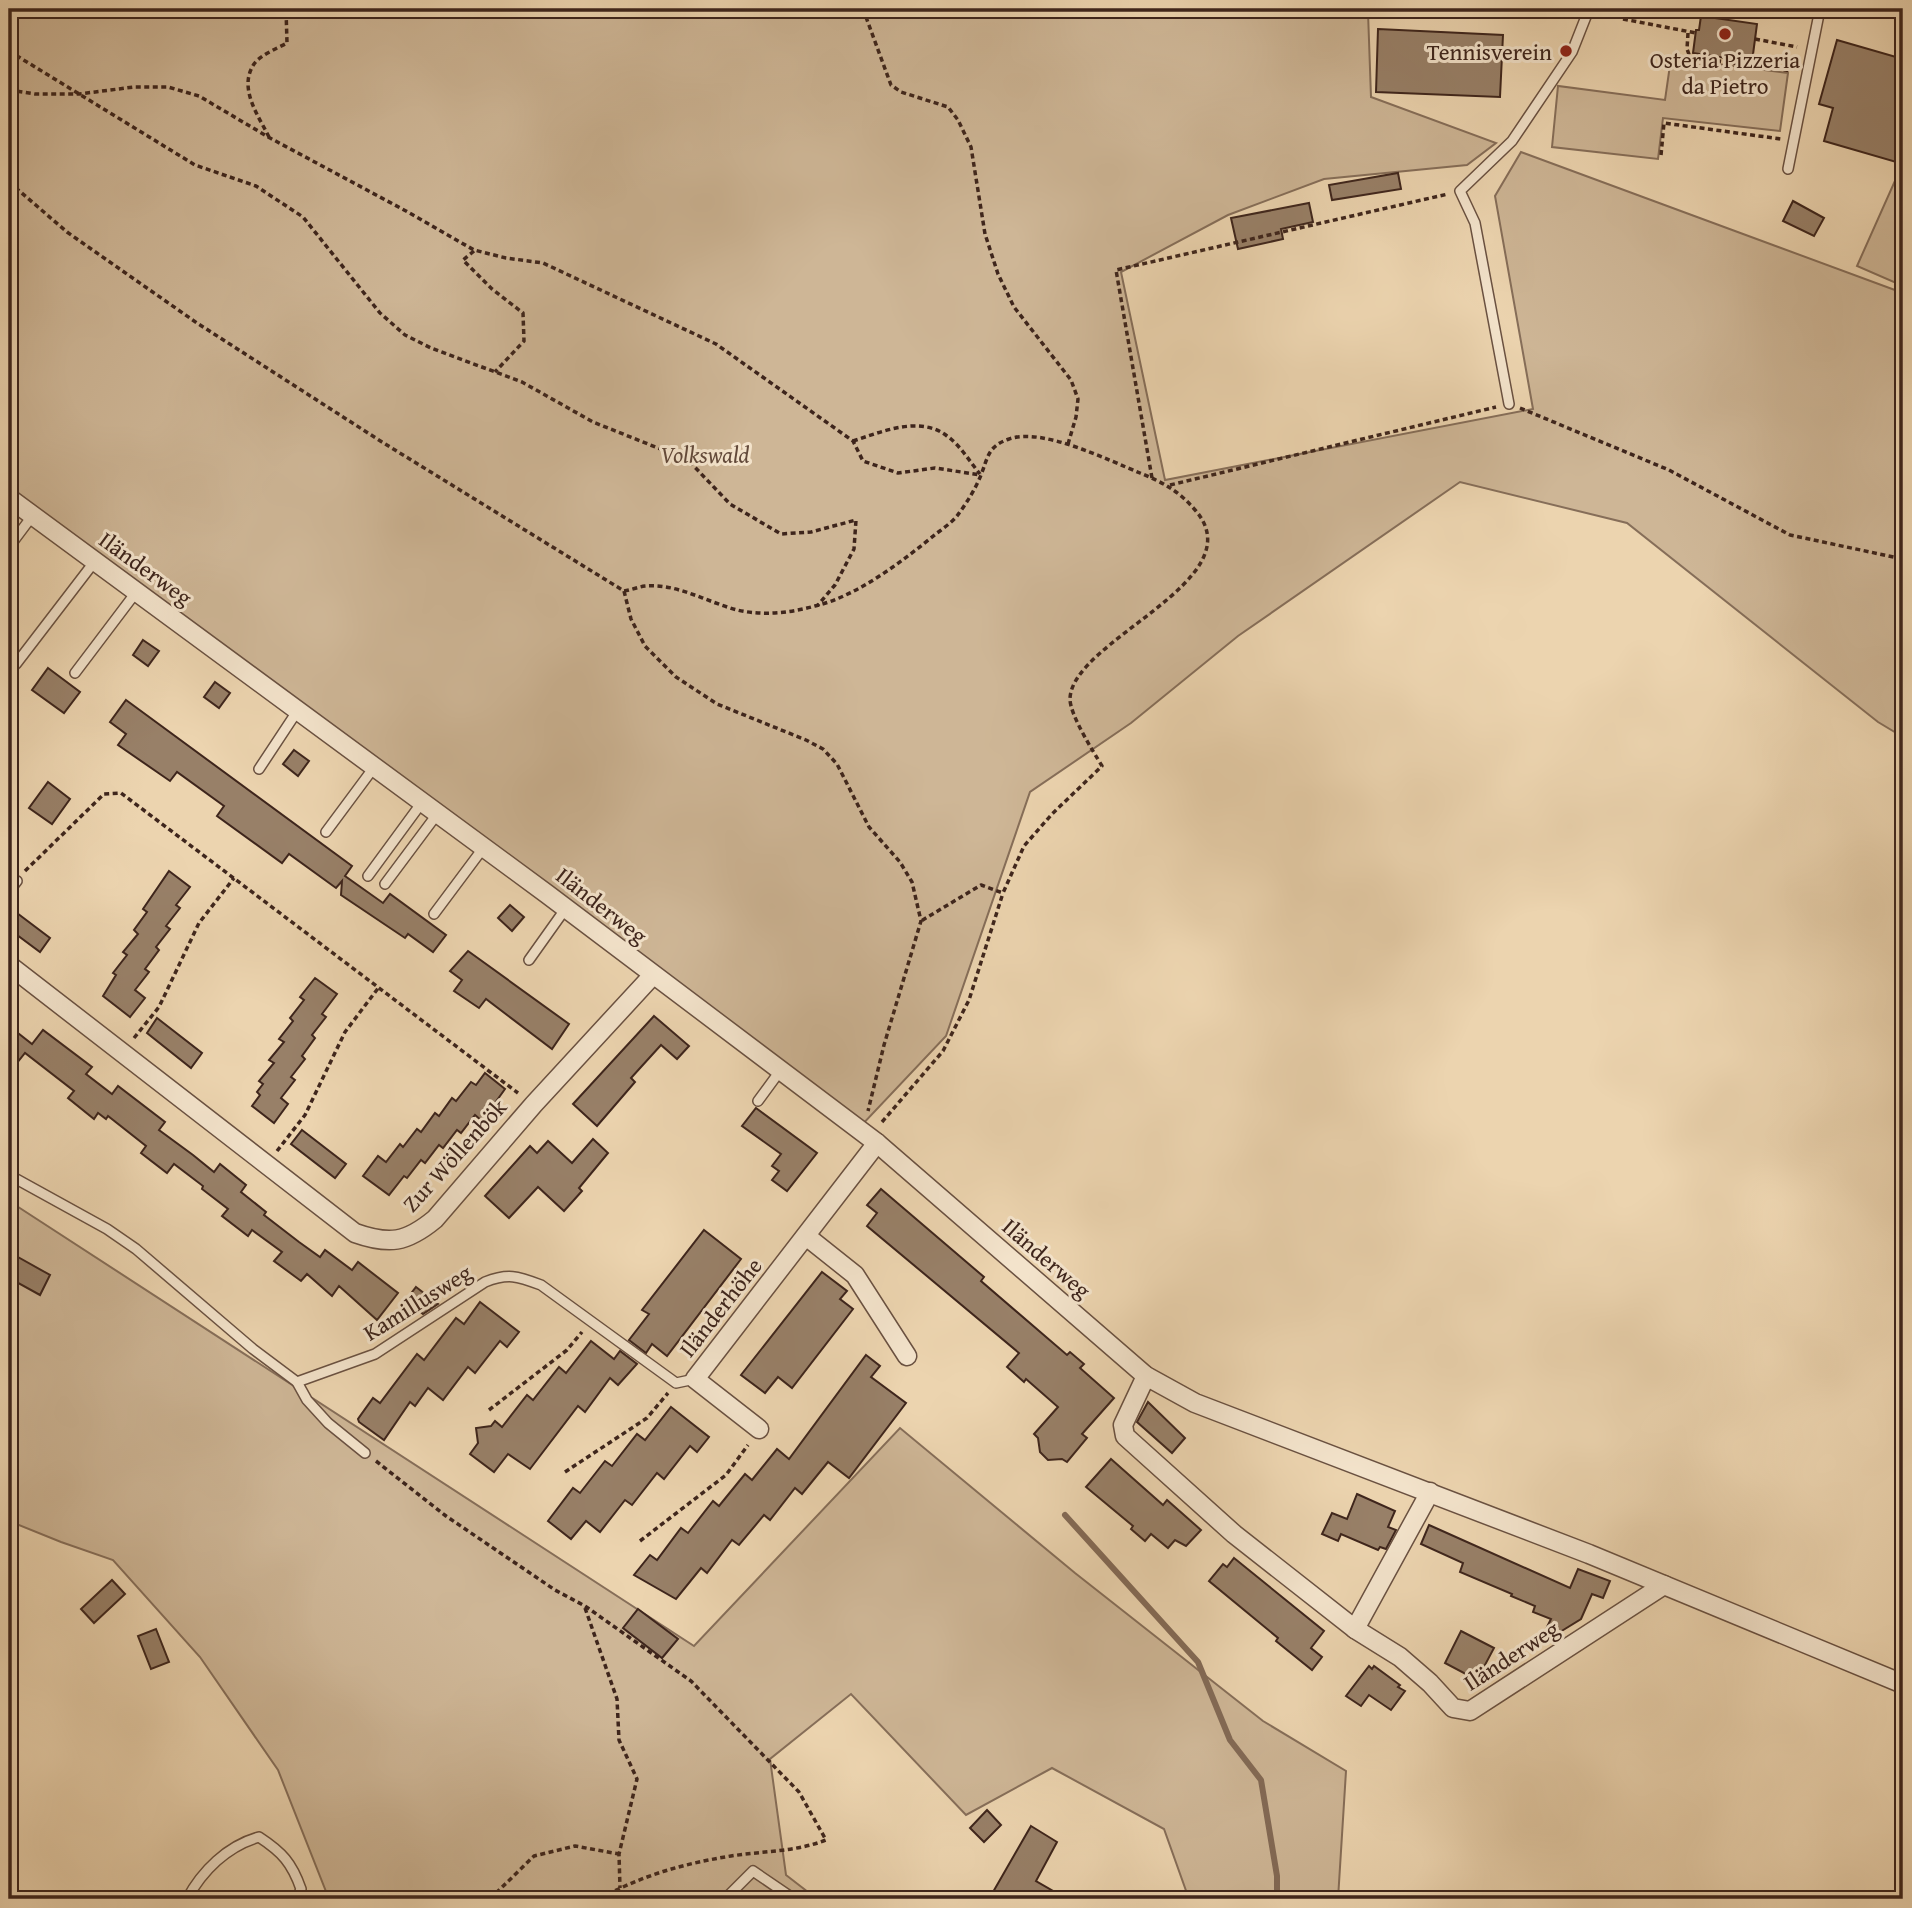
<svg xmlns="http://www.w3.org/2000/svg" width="1912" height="1908" font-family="'Gentium Book Plus',serif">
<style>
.green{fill:#ceb696;stroke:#866e59;stroke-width:2}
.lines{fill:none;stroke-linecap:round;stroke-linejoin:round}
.stream{stroke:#836a56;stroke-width:6}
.building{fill:#988068;stroke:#3e251c;stroke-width:2}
.service-casing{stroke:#6a5141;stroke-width:12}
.minor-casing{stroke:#6a5141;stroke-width:21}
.path{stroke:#3e251c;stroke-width:3.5;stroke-dasharray:5 3.5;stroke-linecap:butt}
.service{stroke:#f3e3cb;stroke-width:9}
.minor{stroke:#f3e3cb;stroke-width:18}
.poi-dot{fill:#8f2418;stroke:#f3e3cb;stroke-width:2.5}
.labels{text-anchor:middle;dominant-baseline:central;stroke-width:6;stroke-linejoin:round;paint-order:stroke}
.poi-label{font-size:23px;fill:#3e251c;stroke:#f3e3cb;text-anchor:end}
.park-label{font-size:23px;font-style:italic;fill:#62493a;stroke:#f3e3cb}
.street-label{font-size:23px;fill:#3e251c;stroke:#f3e3cb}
</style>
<rect width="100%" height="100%" fill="#ecd4af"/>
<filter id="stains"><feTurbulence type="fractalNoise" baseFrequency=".00286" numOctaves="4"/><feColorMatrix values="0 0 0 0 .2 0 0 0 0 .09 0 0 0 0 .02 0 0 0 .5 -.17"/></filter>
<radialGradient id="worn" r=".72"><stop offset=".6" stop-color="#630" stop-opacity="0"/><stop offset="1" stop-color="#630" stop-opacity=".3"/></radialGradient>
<g class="green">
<path d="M9,9H1319L1368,12L1371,97L1496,143L1467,165L1324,179L1228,215L1121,272L1165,480L1533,409L1495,196L1521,152L1903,293V737L1878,722L1627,523L1460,482L1238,636L1131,723L1030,792L946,1036L860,1127L9,496Z"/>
<path d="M1671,58L1788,73L1780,131L1663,118L1658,159L1552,147L1558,86L1665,100Z"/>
<path d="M1898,174L1903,176V286L1857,266Z"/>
<path d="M9,1201L694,1646L900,1428L1075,1573L1263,1721L1346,1771L1338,1899H1189L1164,1829L1052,1768L966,1815L851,1694L770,1759L786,1875L817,1899H329L278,1770L200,1657L113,1560L61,1542L9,1521Z"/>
</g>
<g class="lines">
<path class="stream" d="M1065,1515L1198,1662L1230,1740L1261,1780L1277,1876V1899"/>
</g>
<g class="building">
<path d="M1701,16L1757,24L1752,62L1693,53L1696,30H1699Z"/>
<path d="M1378,29L1503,35L1500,97L1376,92Z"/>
<path d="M1837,40L1903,59V164L1824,141L1833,108L1819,104Z"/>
<path d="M1398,173L1401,189L1332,200L1329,185Z"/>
<path d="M1793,201L1824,218L1814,236L1783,221Z"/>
<path d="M1309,203L1313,222L1281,229L1283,239L1238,249L1231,218Z"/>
<path d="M143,640L159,651L148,666L133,655Z"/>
<path d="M48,668L80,692L64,713L32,690Z"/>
<path d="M215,682L230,693L219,708L204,697Z"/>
<path d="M126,700L352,866L345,876L383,903L390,894L446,935L433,952L408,934L405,938L341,895L342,881L336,888L289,854L282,863L217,816L224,806L177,772L170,781L118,745L126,734L110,722Z"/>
<path d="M294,750L309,761L298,776L283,764Z"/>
<path d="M48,782L70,799L52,824L29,808Z"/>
<path d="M169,871L190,887L176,905L180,908L166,926L170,929L156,947L159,950L145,969L149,972L135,990L145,998L130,1017L103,996L116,975L113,973L127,955L123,952L138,934L134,930L147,912L143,909Z"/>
<path d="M510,905L524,917L512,931L498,918Z"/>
<path d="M9,907L50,938L40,952L9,929Z"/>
<path d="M468,951L569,1024L552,1049L486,999L479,1008L454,991L462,980L450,971Z"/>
<path d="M315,978L337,994L322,1014L326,1017L312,1035L315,1038L302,1056L305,1059L291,1077L295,1080L281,1098L288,1104L274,1123L252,1106L260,1095L257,1092L263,1084L259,1081L274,1063L269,1060L284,1042L279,1039L293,1021L290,1018L304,1000L300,997Z"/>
<path d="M654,1016L689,1046L677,1059L661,1045L631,1078L635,1082L597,1126L573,1104Z"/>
<path d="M157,1018L202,1053L191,1068L147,1033Z"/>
<path d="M9,1026L32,1044L43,1030L92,1067L86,1074L112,1094L118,1086L165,1122L159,1130L193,1155L214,1172L220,1164L246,1185L241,1192L266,1212L264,1215L299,1242L320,1257L325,1250L352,1270L358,1262L398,1293L377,1320L339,1286L332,1296L307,1274L301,1281L274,1261L282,1252L252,1230L248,1236L222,1216L228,1209L202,1189L203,1186L174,1164L167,1173L141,1153L146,1146L108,1116L106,1119L98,1113L94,1119L68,1098L74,1091L25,1053L9,1073Z"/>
<path d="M485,1073L505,1089L482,1121L475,1115L461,1133L457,1130L443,1148L439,1145L425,1163L421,1160L407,1178L404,1176L389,1195L363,1176L378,1156L386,1162L400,1144L403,1147L417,1129L421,1132L435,1113L439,1116L452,1098L456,1101L471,1082L476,1085Z"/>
<path d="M756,1108L817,1153L787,1191L772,1180L779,1171L772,1166L781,1154L742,1126Z"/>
<path d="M302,1130L346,1164L335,1178L291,1144Z"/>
<path d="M593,1139L608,1153L579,1188L582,1191L564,1211L538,1187L509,1218L485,1196L530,1146L537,1153L548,1141L572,1163Z"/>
<path d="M881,1189L984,1277L981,1281L1067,1355L1070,1352L1084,1364L1080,1368L1114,1398L1082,1434L1087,1438L1067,1462L1062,1459L1048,1460L1040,1452L1038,1438L1034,1434L1058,1407L1026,1379L1024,1382L1007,1367L1019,1353L867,1226L877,1213L867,1205Z"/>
<path d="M704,1230L741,1259L667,1356L652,1344L646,1353L629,1340L649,1314L642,1310Z"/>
<path d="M9,1252L50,1275L40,1295L9,1278Z"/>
<path d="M822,1272L847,1291L840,1299L853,1309L792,1388L778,1377L765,1393L741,1375Z"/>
<path d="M416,1287L438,1304L423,1314L406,1300Z"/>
<path d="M480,1302L519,1332L507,1347L500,1341L475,1373L468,1367L443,1400L428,1388L415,1406L410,1402L384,1440L359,1422L358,1419L373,1398L380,1403L417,1354L424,1360L456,1318L464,1324Z"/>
<path d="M591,1341L614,1359L620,1351L637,1364L618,1385L610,1378L585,1412L578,1406L530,1469L508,1454L494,1472L470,1454L478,1443L476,1428L491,1426L495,1421L502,1427L527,1395L533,1400L559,1367L566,1373Z"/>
<path d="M866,1355L880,1366L871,1377L906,1403L849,1478L828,1462L802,1494L795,1488L770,1520L764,1515L739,1545L732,1540L707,1573L701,1568L676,1599L634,1575L650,1555L657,1560L681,1528L688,1533L713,1501L719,1506L745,1474L752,1480L777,1449L789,1459Z"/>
<path d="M1148,1402L1185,1438L1172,1453L1137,1422Z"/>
<path d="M671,1407L709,1437L697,1452L690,1446L664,1479L657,1473L632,1505L625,1500L600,1532L586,1521L571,1539L548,1521L573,1488L580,1493L605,1461L612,1466L637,1434L645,1440Z"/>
<path d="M1111,1459L1163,1505L1167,1500L1201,1530L1186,1546L1175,1540L1168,1548L1151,1534L1145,1541L1131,1529L1133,1526L1086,1487Z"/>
<path d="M1357,1494L1395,1511L1388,1527L1396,1530L1386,1549L1380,1547L1378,1550L1341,1534L1338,1541L1322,1534L1332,1513L1347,1519Z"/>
<path d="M1429,1525L1570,1588L1578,1569L1610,1581L1603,1598L1592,1594L1581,1619L1560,1632L1547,1627L1551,1619L1533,1612L1535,1606L1511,1596L1512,1594L1460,1572L1463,1563L1421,1544Z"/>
<path d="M1234,1558L1324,1631L1311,1648L1322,1657L1312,1670L1276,1641L1278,1638L1209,1581L1223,1564L1227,1567Z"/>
<path d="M112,1580L125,1594L94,1623L81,1609Z"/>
<path d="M638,1609L678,1639L662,1658L623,1628Z"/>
<path d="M156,1629L169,1662L151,1669L138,1636Z"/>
<path d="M1461,1631L1494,1648L1477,1680L1445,1663Z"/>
<path d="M1369,1666L1372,1669L1374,1666L1400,1685L1398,1687L1405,1691L1391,1710L1369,1695L1361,1706L1346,1696Z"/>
<path d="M987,1810L1001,1825L984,1842L970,1828Z"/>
<path d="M1031,1826L1057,1842L1036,1881L1067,1899H989Z"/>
</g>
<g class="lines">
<defs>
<g id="service">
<path d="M1788,169L1820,9"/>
<path d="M1509,404L1475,223L1460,191L1512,141L1572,52L1589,9"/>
<path d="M9,547L33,515"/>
<path d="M16,664L95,561"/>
<path d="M75,673L137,591"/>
<path d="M259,769L298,710"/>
<path d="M326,832L375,766"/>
<path d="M368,876L423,801"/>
<path d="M385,884L438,813"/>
<path d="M9,891L17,881"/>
<path d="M434,914L484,847"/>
<path d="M529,960L566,908"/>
<path d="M758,1101L780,1071"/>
<path d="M9,1175L107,1229L136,1249L253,1349L297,1382L307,1400L328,1423L365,1453"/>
<path d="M297,1382L375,1354L485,1282C508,1273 517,1276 541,1285L676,1383L695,1379"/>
<path d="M187,1899C202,1871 227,1846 259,1837C282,1852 292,1863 301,1889L297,1899"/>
<path d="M725,1899L753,1871L794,1899"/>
</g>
<g id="minor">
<path d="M9,498L547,894L877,1143L1146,1376L1195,1403L1589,1554L1903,1684"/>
<path d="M9,965L355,1233C389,1245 406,1243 435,1219L534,1104L653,975"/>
<path d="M806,1236L855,1275L907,1356"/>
<path d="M1146,1376L1123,1425L1125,1436L1234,1534L1355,1629L1400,1657L1430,1683L1453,1708L1470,1711L1664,1585"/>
<path d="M759,1429L695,1379L877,1143"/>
<path d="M1355,1629L1430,1492"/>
</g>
</defs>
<use href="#service" class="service-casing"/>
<use href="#minor" class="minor-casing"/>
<g class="path">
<path d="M863,9L891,85L901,92L948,107L958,120L971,147L985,234L998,274L1014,307L1071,380L1078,399L1076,417L1068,444"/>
<path d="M1623,19L1696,33"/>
<path d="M1688,33L1687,49L1690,57L1792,71"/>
<path d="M1755,39L1797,47"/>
<path d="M9,51L195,165L256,186L303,217L380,313L405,335L431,348L522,382L593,422L688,460L730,504L781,534L811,532L856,520L854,549L835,585L818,605"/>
<path d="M9,90L35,94H79L134,87H168L199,96L270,138L406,211L474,250L506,258L543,263L716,344L853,441L863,461L898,473L935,468L981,475"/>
<path d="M269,137C258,115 238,88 254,64C260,55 278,48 287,43L286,9"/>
<path d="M1661,155L1664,123L1781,139"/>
<path d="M9,182L67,232L197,323L382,442L624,591C631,590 638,587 645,586C676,583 707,602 737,610C763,616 790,613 815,606C858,596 904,560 937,533C944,528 952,522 957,516C966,504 976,488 981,475C988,457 988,446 1009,439C1042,427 1108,460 1140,473C1164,483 1179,491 1196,511C1255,581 1071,640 1070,699C1070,715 1093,751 1102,766L1052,814L1024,846L1003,893L981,885L921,921"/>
<path d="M474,251L463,260L492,289L523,313L524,341L495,372"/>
<path d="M1520,408L1669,470L1790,535L1903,559"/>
<path d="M853,441C881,432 920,415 947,436C960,445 970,462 980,474"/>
<path d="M1152,478L1116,270L1448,194"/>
<path d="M1170,485L1496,407"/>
<path d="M624,591L631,619L645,646L676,677L717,704L806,740L823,749L837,764L869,827L900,862L912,882L921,921L884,1045L868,1111"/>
<path d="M25,871L104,794L121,793L518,1093"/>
<path d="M134,1038L159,1007L199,923L234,878"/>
<path d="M882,1122L943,1051L969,1000L1003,893"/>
<path d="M277,1151L305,1115L345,1032L379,987"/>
<path d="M489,1410L567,1350L582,1332"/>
<path d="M376,1461L446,1516L555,1590L585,1606L691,1681L799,1792L826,1840C795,1852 763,1851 731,1856C682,1864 643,1875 599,1899"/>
<path d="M565,1472L647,1418L668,1393"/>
<path d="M640,1541L726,1475L748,1445"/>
<path d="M585,1608L617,1699L619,1740L637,1779L619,1854L620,1888"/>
<path d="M490,1899L534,1856L575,1846L619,1854"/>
</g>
<use href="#service" class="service"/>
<use href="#minor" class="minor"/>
</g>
<g class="poi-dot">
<circle cx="1725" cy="34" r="7"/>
<circle cx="1566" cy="51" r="7"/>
</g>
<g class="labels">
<g class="poi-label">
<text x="1552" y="51">Tennisverein</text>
<text x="1725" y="59" text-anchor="middle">Osteria Pizzeria<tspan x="1725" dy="26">da Pietro</tspan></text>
</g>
<g class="park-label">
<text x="705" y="454">Volkswald</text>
</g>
<g class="street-label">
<text transform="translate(146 568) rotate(36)">Iländerweg</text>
<text transform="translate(602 905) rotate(38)">Iländerweg</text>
<text transform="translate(454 1155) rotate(-48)">Zur Wöllenbök</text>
<text transform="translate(1047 1258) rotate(41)">Iländerweg</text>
<text transform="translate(417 1302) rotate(-32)">Kamillusweg</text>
<text transform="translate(720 1307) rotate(-52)">Iländerhöhe</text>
<text transform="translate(1511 1655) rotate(-33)">Iländerweg</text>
</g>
</g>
<rect width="1912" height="1908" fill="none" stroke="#ecd4af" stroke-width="35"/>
<rect x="10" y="10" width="1891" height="1887" fill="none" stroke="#3e251c" stroke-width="3.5"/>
<rect x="18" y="18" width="1877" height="1873" fill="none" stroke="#3e251c" stroke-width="2"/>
<rect width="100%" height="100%" filter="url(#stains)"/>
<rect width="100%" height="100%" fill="url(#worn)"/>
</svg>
